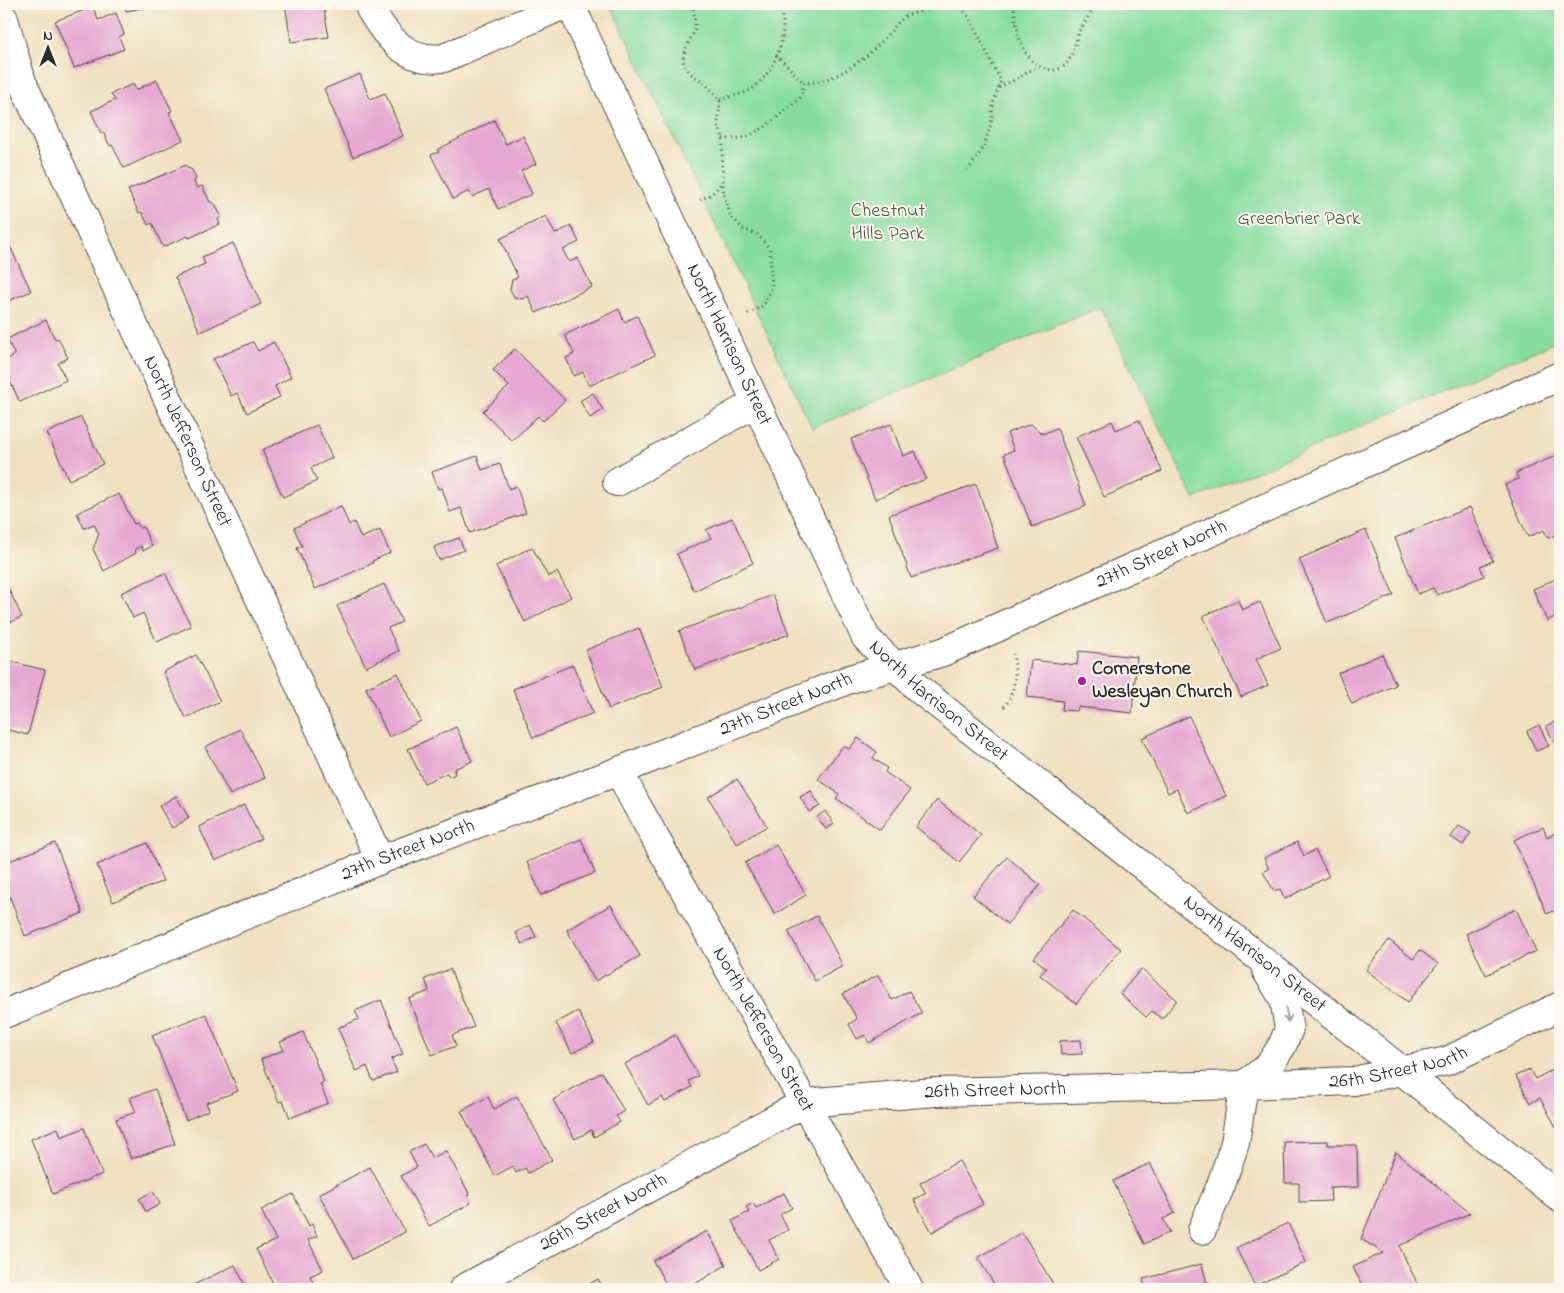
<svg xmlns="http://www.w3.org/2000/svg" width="1564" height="1293" font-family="'Indie Flower',sans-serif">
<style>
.green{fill:#87dda0;stroke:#598466}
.building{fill:#e6a9d2}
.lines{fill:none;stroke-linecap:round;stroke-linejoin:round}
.minor-casing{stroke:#494641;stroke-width:30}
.path{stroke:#494641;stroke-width:3;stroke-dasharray:1 4;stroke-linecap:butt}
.minor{stroke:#fff;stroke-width:28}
.oneway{stroke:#a0a0a0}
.poi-dot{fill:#b5179e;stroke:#fbf7ec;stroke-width:2}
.labels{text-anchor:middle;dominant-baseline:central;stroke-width:4;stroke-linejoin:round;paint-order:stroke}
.park-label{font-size:20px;fill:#425848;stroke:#fbf7ec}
.street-label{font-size:20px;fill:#2b2b2b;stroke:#fbf7ec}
.poi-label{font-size:20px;font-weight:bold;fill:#2b2b2b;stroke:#fbf7ec;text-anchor:start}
</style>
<rect width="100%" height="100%" fill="#fbf7ec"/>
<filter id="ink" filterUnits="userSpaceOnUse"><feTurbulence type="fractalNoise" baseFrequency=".02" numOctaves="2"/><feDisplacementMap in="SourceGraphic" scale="10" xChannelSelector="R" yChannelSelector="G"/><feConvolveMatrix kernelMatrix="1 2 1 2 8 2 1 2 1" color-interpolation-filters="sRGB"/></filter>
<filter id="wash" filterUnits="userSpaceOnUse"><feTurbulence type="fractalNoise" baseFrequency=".0096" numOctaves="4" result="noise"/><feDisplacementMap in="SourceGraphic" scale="20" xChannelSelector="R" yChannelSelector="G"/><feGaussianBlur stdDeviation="1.12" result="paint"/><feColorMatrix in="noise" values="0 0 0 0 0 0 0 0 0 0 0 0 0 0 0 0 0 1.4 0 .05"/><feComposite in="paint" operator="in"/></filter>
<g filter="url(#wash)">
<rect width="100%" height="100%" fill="#f0e0c0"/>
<path class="green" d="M610,4H1560V340L1194,499L1101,307L812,428Z"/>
<g id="blocks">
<g class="building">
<path d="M125,4H157V5L126,11Z"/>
<path d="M285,4H339V8L324,10L329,37L291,42Z"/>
<path d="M93,7L98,20L116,13L124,34L119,37L124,49L74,68L55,21Z"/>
<path d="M360,74L370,99L385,93L403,136L353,157L324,89Z"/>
<path d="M157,80L172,111L169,112L183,140L124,168L112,145L110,146L103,132L101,133L91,111L115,100L111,94L133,84L136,90Z"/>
<path d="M494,120L506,144L523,136L536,164L521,171L532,194L498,209L489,189L472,197L469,191L453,199L431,155L439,152L437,150Z"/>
<path d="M186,165L188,168L192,170L196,178L194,182L197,188L202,186L210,202L215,204L221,216L218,220L220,224L189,238L188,236L163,247L152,223L148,225L142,212L139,213L128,190Z"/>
<path d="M546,216L555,234L571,226L579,242L563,250L569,262L578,258L592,287L536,313L528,296L522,299L514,297L510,289L512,280L518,277L500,239Z"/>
<path d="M233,243L261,304L200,332L175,277L205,264L202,257Z"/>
<path d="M9,244L31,291L4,303V246Z"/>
<path d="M619,309L624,322L637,316L655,355L589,386L583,372L574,376L566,358L574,354L565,335Z"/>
<path d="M46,320L55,339L58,338L68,358L58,363L66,380L20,402L4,369V361L15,355L7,339Z"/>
<path d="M253,342L258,351L274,342L291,377L275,386L280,397L247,413L237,393L231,396L213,359Z"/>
<path d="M515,349L565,400L543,421L538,416L512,441L483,411L509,386L493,370Z"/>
<path d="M593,393L603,410L590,418L580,401Z"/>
<path d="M81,417L103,464L69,480L47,433Z"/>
<path d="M1139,420L1162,471L1104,497L1076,437L1112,421L1116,430Z"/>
<path d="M891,424L903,456L915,451L926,479L875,499L851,439Z"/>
<path d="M1031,424L1042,434L1057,428L1086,506L1032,527L1004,454L1014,450L1007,433Z"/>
<path d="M317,425L332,458L311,468L317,481L283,497L262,450Z"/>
<path d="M1560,454V533L1548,538L1544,530L1528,537L1505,485L1518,479L1516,473Z"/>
<path d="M477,456L482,470L500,464L509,489L516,486L526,513L470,533L461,508L450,512L442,488L438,489L432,472Z"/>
<path d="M976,484L998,548L911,578L889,515Z"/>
<path d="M119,494L134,524L137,523L140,528L143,527L152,546L143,551L141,546L135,549L136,553L104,571L93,549L99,534L94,524L84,528L77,513Z"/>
<path d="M341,506L349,525L354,522L361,538L380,530L390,553L372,561L373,563L315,589L297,548L302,546L294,528Z"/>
<path d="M1470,507L1493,561L1480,566L1484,576L1437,595L1433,588L1418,594L1395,538Z"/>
<path d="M732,518L753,563L694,591L677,554L711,538L706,530Z"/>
<path d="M1366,530L1394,595L1327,623L1299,559Z"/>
<path d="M459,538L464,550L439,560L434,547Z"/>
<path d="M532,547L548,577L557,572L571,597L525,622L496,566Z"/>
<path d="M165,573L191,626L157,642L143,613L133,618L121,593Z"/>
<path d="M1560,577V614L1547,621L1533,589Z"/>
<path d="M4,579L22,617L4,625Z"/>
<path d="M384,584L402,622L388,628L399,651L366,667L337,606Z"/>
<path d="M773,595L789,634L695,670L679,631Z"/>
<path d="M1238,600L1242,610L1260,602L1281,648L1256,659L1268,685L1241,697L1203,616Z"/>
<path d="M639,628L663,687L609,709L586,650Z"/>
<path d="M1079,651L1137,657L1132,713L1078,707L1077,711L1062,710L1063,701L1027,697L1031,660L1077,665Z"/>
<path d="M1382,654L1396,685L1352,704L1338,673Z"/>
<path d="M196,655L220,701L186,718L163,672Z"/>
<path d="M4,660L45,670L28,735L4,729Z"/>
<path d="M573,665L593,713L533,738L513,689Z"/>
<path d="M398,673L421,721L389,737L366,688Z"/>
<path d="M1189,716L1226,796L1188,813L1177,789L1168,793L1142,738Z"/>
<path d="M1560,719V738L1553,741L1546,726Z"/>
<path d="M1539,725L1549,746L1536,751L1527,731Z"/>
<path d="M456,727L472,761L454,769L455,774L449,777L447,773L424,783L408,749Z"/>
<path d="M240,729L265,778L230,795L205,747Z"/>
<path d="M858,738L877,752L873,758L887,768L885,772L910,790L880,830L836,798L839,794L818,779L843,746L849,749Z"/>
<path d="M737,779L767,826L737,844L708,797Z"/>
<path d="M811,791L820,806L809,812L800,797Z"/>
<path d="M176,796L189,818L172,828L159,806Z"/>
<path d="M937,800L981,835L959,862L916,827Z"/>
<path d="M244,805L261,839L215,861L199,827Z"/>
<path d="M825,811L834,824L826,829L817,817Z"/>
<path d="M1459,826L1471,833L1463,845L1451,837Z"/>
<path d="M1543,827L1547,837L1560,831V908L1547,914L1514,840Z"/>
<path d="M581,839L595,873L541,895L527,862Z"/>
<path d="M1297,842L1304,856L1315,850L1329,876L1285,899L1280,889L1274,891L1263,872L1269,869L1264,858Z"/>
<path d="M55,843L83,913L25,936L4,882V863Z"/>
<path d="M147,843L163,881L113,902L97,865Z"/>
<path d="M776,845L806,895L775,914L745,863Z"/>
<path d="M1007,857L1040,885L1007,924L973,896Z"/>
<path d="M611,905L640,956L595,981L567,930Z"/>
<path d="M1516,909L1536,951L1486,975L1466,934Z"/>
<path d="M1073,910L1121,949L1076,1004L1040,975L1046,968L1034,958Z"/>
<path d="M817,916L843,966L815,981L788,931Z"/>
<path d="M530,925L536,937L522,944L516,933Z"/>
<path d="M1389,940L1413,959L1420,950L1438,964L1408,1002L1366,970Z"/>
<path d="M450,969L474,1027L452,1035L456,1046L432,1055L409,999L429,991L425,979Z"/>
<path d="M1141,969L1177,1000L1162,1019L1152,1011L1146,1017L1120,994Z"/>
<path d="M878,975L892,1000L909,991L922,1013L869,1043L865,1035L857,1039L849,1024L857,1019L843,994Z"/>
<path d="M381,1000L403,1054L391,1059L397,1072L373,1081L367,1066L356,1071L338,1028L359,1019L355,1011Z"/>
<path d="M578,1011L594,1042L572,1053L556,1023Z"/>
<path d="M206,1014L238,1091L206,1103L209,1110L186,1120L152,1035Z"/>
<path d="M303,1032L324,1082L320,1084L328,1103L290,1118L283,1101L279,1102L261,1059L284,1050L280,1042Z"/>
<path d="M675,1035L698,1076L689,1081L692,1087L665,1102L662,1097L648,1105L625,1064Z"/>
<path d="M1081,1040L1082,1054L1061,1055L1060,1041Z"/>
<path d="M1560,1066V1125L1556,1127L1540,1098L1530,1103L1516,1076L1529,1069L1535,1079Z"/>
<path d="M602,1072L624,1111L616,1116L620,1122L594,1137L591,1130L575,1139L553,1100Z"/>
<path d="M155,1089L175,1144L131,1159L116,1119L136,1112L130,1098Z"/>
<path d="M517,1096L552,1160L528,1173L525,1168L516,1173L513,1166L495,1176L461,1111L488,1097L494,1109Z"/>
<path d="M58,1128L61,1137L84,1128L102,1174L53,1194L31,1139Z"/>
<path d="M1328,1141V1145H1357L1358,1187L1330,1188L1331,1201L1299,1202V1183H1285L1284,1142Z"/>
<path d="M424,1144L432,1158L446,1151L470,1195L467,1196L471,1203L429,1226L401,1176L417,1167L409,1152Z"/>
<path d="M1396,1152L1470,1213L1399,1246L1420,1289H1364L1353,1267L1383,1253L1361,1239Z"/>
<path d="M959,1161L983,1204L932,1232L914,1200L926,1193L920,1183Z"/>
<path d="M1150,1163L1175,1213L1163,1219L1170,1232L1144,1244L1113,1181Z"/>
<path d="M370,1167L405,1232L353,1259L319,1194Z"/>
<path d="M153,1191L160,1204L146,1212L139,1199Z"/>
<path d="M784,1193L792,1208L780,1214L788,1230L769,1240L779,1259L758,1270L732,1221L749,1212L746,1207L753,1203L756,1208Z"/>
<path d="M293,1194L309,1226L312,1224L317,1236L308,1240L323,1270L310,1276L314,1285L307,1289H276L256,1249L276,1240L261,1210Z"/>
<path d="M1288,1223L1306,1262L1255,1286L1236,1248Z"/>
<path d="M707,1231L726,1265L687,1289H669L653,1261Z"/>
<path d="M1022,1232L1056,1289H997L978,1258Z"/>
<path d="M1202,1264L1208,1289H1145L1143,1279Z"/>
<path d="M235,1265L247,1289H190L189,1287Z"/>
<path d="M598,1279L604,1289H580Z"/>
</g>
</g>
</g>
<g filter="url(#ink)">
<use href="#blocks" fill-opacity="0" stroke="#494641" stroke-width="1"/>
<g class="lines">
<defs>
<g id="minor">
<path id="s1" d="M570,4L866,638L920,690L1366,1042L1560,1198"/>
<path d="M370,9C387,38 407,63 444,58L566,4"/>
<path id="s2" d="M4,19L22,82L380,860"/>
<path d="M617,482L755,403"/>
<path id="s3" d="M619,771L636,804L909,1289"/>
<path id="s4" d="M4,1014L380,860L619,771L850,679L943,652L1560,376"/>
<path d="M1202,1230L1221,1185L1235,1143L1244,1085L1268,1067L1282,1046L1289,1029L1284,999L1266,970"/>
<path id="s5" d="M463,1289L804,1103L935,1092L1244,1085L1354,1081L1447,1061L1560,1006"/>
</g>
</defs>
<use href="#minor" class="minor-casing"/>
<g class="path">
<path d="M693,4C693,13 697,22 694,31C689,47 674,58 691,74C694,76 698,78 701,80C708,86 714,93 720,100L718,125L723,138L722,165L724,197L731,216L743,229L757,234L770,249L772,288L763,306L745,315"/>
<path d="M902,4L926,10L941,4"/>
<path d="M958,4L969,17L1001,81L993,104L992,119L984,147L968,170"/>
<path d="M1014,4C1016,28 1020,61 1046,69C1052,71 1059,70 1064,66C1074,57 1075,41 1080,30C1085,21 1092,12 1097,4"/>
<path d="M776,55L804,83"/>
<path d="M999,87L1017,79L1037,66"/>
<path d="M720,100C729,97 741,95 750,90C775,75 792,30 778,4"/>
<path d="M723,138L731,139L747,137L765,127L800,98L804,83C834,83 863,61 883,40C892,31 897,21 908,15C913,13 920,12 926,10"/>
<path d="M700,200L712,194L723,181"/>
<path d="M1004,707C1016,691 1017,673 1013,654"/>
</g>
<use href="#minor" class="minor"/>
</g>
<defs><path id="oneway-shaft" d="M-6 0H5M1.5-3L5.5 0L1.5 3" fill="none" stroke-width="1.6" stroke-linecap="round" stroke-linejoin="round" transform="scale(1.25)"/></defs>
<use class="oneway" href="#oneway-shaft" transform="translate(1287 1015) rotate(80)"/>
</g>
<circle class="poi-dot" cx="1082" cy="681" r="5"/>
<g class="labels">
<g class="park-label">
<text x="888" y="211">Chestnut<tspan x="888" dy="23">Hills Park</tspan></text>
<text x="1299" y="219">Greenbrier Park</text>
</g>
<g class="street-label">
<text stroke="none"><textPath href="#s1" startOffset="376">North Harrison Street</textPath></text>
<text stroke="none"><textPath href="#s2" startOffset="461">North Jefferson Street</textPath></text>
<text stroke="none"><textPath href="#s4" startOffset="1246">27th Street North</textPath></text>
<text stroke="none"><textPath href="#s1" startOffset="796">North Harrison Street</textPath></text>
<text stroke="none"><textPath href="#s4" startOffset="841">27th Street North</textPath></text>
<text stroke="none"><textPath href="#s4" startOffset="436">27th Street North</textPath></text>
<text stroke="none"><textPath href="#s1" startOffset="1201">North Harrison Street</textPath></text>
<text stroke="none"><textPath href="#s3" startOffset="296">North Jefferson Street</textPath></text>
<text stroke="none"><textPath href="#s5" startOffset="985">26th Street North</textPath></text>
<text stroke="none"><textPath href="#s5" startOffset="580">26th Street North</textPath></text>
<text stroke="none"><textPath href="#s5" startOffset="160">26th Street North</textPath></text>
</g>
<g class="poi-label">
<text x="1092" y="669">Cornerstone<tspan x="1092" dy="23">Wesleyan Church</tspan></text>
</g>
</g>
<rect width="1564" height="1293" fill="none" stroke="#fbf7ec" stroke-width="20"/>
<g transform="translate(48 48)" stroke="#fbf7ec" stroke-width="4" paint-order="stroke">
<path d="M0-4L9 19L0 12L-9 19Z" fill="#2b2b2b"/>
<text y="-8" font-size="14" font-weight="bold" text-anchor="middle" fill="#2b2b2b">N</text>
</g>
</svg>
